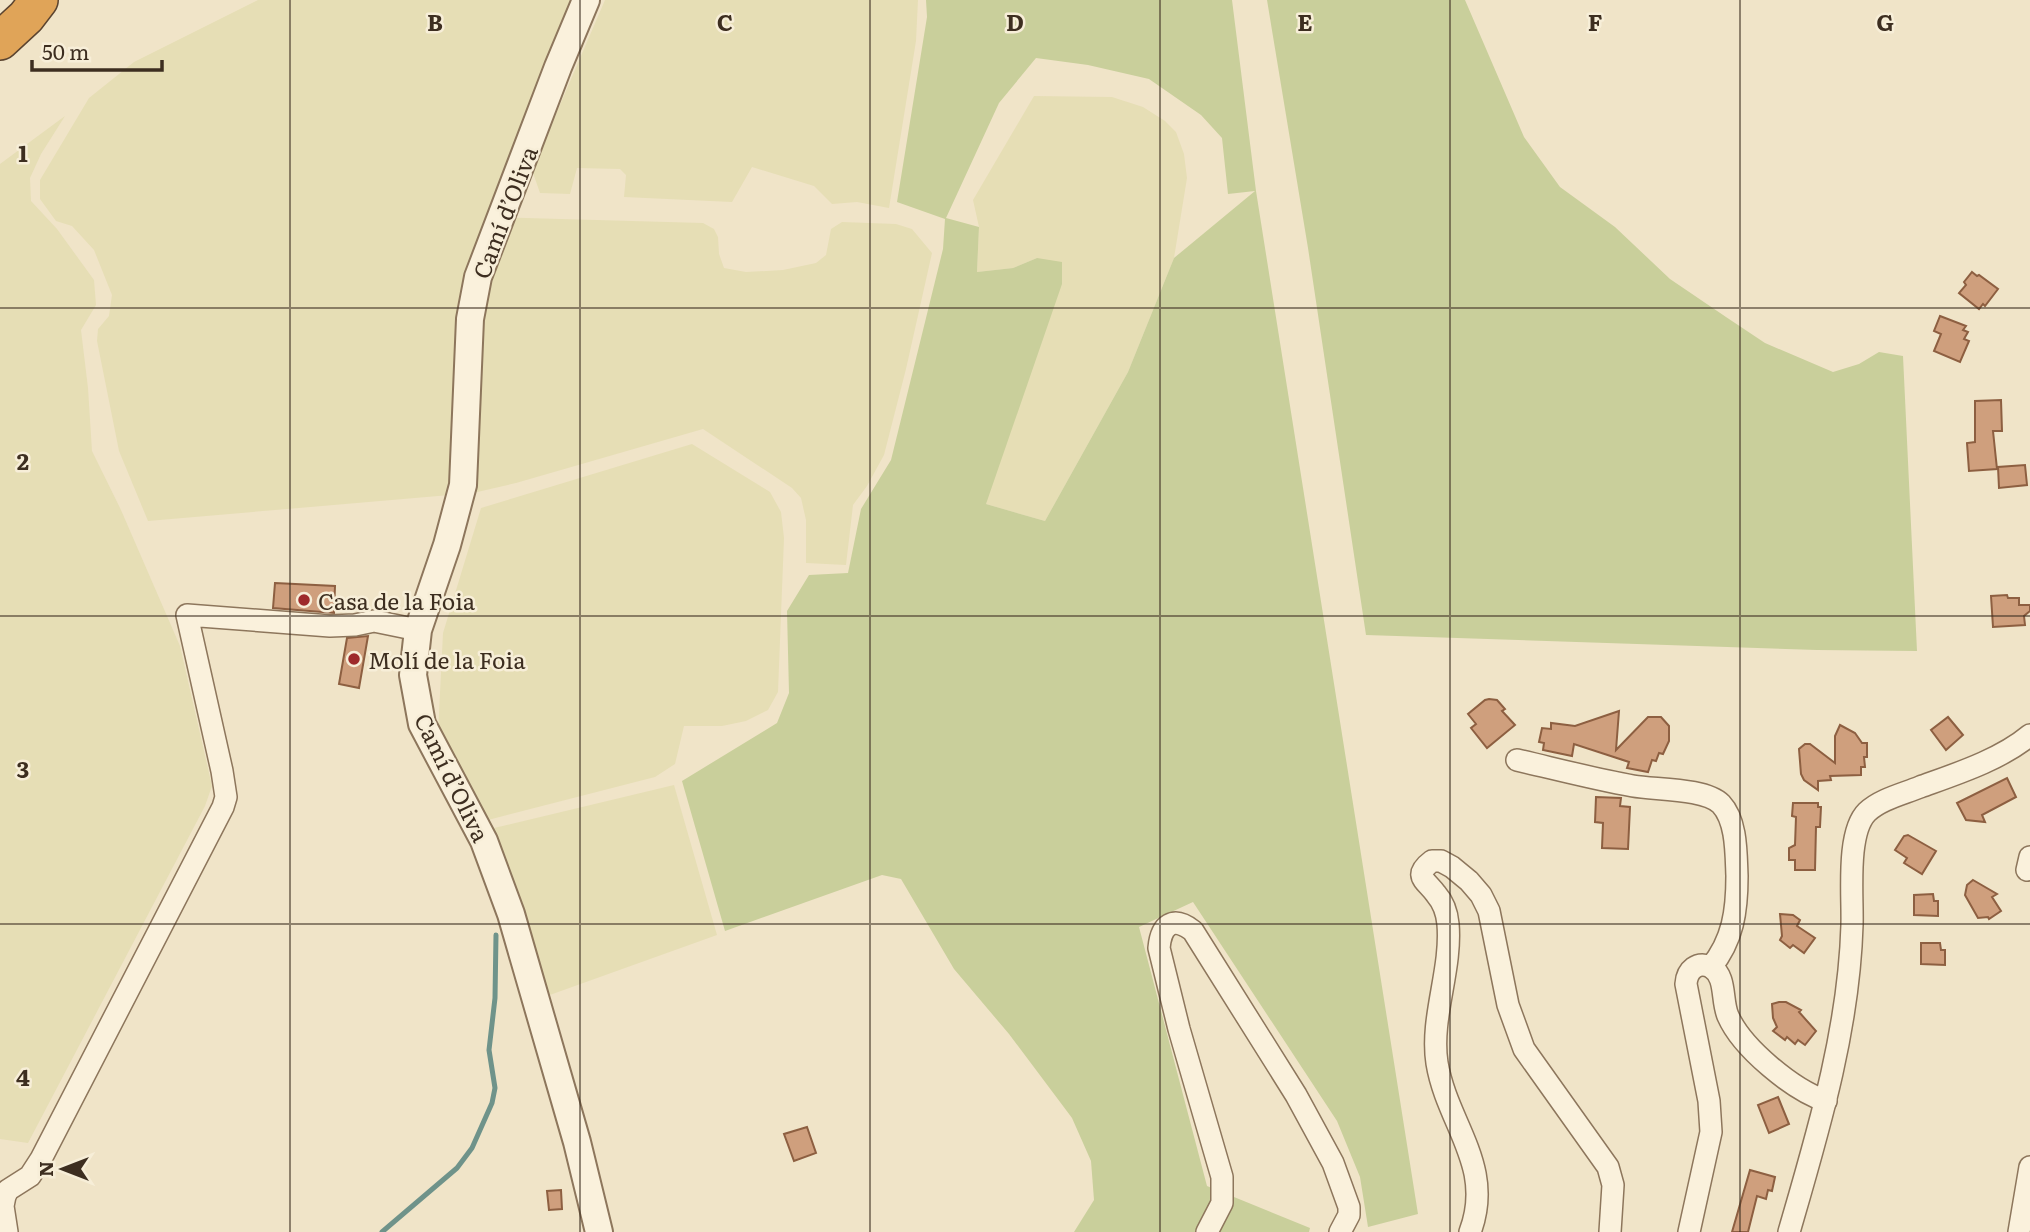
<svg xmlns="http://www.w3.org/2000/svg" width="2030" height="1232" font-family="Literata,serif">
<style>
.farmland{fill:#e6deb5}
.green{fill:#c9cf9b;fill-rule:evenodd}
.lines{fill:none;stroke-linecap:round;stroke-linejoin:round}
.stream{stroke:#6f938a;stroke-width:5}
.building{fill:#cf9f7d;stroke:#8d5f41;stroke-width:2}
.minor-casing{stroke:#8d765c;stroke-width:24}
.tertiary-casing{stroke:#8d765c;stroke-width:30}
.motorway-casing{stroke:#5b4430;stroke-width:40}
.minor{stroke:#faf1dc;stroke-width:21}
.tertiary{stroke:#faf1dc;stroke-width:26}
.motorway{stroke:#e0a458;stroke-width:37}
.grid{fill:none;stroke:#3d2e20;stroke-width:2;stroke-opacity:0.55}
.poi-dot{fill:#9e2a2b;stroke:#f7eed8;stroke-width:2.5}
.labels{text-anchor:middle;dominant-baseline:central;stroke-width:5;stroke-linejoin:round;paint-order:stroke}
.street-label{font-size:23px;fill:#3d2e20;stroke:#f7eed8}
.poi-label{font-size:23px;fill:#3d2e20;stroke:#f7eed8;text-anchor:start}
.grid-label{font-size:23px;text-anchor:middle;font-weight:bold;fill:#3d2e20;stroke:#f7eed8;stroke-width:5;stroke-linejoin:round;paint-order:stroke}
</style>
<rect width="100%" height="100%" fill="#f0e4c8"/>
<g class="farmland">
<path d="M258,0H574L490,217L703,223L714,229L718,237L719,254L724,268L746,272L783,270L816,263L826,255L831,229L842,222L896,224L912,229L932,253L906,369L884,455L867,486L853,505L846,565L806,563V520L801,498L792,488L703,429L516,483L473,493L148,521L119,451L97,341L98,329L109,316L112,295L94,250L72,226L56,221L40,199V180L89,98L134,62Z"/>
<path d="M605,0H918L916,41L889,208L857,202L832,204L814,186L752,167L732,202L624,197L626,175L620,169L577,168L570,194L540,193L532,170Z"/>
<path d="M1034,96L1112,97L1143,107L1165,121L1176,132L1184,154L1187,178L1174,258L1128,372L1045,521L986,504L1037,258L1013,268L977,272L979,227L973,200Z"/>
<path d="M65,116L41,154L30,178L31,201L57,229L94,280L96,305L81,330L88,388L92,451L121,510L180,646L212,786L205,806L28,1143L0,1139V164Z"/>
<path d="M692,444L770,492L781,512L784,538L778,692L768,710L746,721L722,726H684L675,764L655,777L488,820L438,733L443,633L481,508Z"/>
<path d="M674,785L717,935L547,996L494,828Z"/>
</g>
<g class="green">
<path d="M926,0H1232L1256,191L1418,1214L1368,1227L1360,1177L1337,1121L1193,902L1139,927L1207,1186L1310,1228L1309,1232H1074L1094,1200L1091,1161L1072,1118L1009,1034L954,969L901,879L882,875L725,931L682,781L777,723L789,693L787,611L809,575L848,573L861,509L891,460L943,249L945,219L897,202L927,17ZM1036,58L1088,65L1149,79L1201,115L1222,138L1228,194L1255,191L1174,258L1128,372L1045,521L986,504L1062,284V262L1037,258L1013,268L977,272L979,227L946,218L999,103Z"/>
<path d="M1267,0H1465L1524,137L1560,187L1615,227L1670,279L1726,317L1765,343L1833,372L1859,364L1879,352L1903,356L1917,651L1817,650L1366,635L1308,248Z"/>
</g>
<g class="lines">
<path class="stream" d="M382,1232L457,1168L472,1148L492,1103L495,1088L489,1050L495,998L496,935"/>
</g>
<g class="building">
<path d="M1972,272L1977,276L1979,275L1998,289L1985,306L1983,304L1979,309L1959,293L1966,285L1964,282Z"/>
<path d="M1940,316L1966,326L1963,330L1968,332L1964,339L1969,341L1960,362L1934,351L1941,334L1934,331Z"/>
<path d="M2001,400L2002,431H1993L1997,469L1969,471L1967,443L1975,442V401Z"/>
<path d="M2025,465L2027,485L1999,488L1998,467Z"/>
<path d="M275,583L335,586L334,613L273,608Z"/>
<path d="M2007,595L2008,598H2019V605H2030V611L2024,616L2025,625L1993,627L1991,596Z"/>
<path d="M368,636L359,688L339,684L347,638Z"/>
<path d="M1489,699L1497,700L1505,709L1502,711L1515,725L1487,748L1471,728L1476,724L1468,714L1485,700Z"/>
<path d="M1619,711L1616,750L1648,717H1661L1669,726V741L1663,754L1659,753L1656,761L1652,760L1648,772L1627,768L1629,762L1574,744L1572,756L1543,750L1544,743L1539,742L1542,728L1551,729V723L1575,726Z"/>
<path d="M1948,717L1963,735L1946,750L1931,730Z"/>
<path d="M1840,725L1855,733L1862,743H1867V757H1864L1865,767H1861V775L1830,776L1831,780L1818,781V790L1804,780L1801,774L1799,749L1805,744H1810L1835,763V736Z"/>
<path d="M2007,778L2016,797L1982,815L1985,822L1966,820L1957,803Z"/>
<path d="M1596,797L1621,798L1620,806L1630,807L1628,849L1602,848L1603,823L1595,822Z"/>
<path d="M1793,803H1818V807H1821L1820,827H1816L1815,870H1795V860H1789V848L1795,845L1796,817L1792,816Z"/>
<path d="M1908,835L1936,851L1922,874L1904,863L1907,858L1895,850L1904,836Z"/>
<path d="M1973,880L1997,894L1992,897L2001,911L1989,919L1988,917L1978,918L1965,895L1967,885Z"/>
<path d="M1933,894L1934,901H1938V916L1914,915V895Z"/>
<path d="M1780,914L1793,915L1800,920L1797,926L1815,938L1804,953L1793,945L1790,948L1780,940L1782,936Z"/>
<path d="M1921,943H1940L1941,950H1945V965L1921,964Z"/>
<path d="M1779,1002H1786L1801,1010L1799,1012L1816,1031L1805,1045L1798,1040L1795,1044L1787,1037L1785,1040L1773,1031L1777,1027L1773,1018L1772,1004Z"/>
<path d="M1778,1097L1789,1124L1769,1133L1758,1105Z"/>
<path d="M807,1127L816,1153L794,1161L784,1134Z"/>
<path d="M1750,1170L1775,1177L1772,1191L1768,1190L1766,1199L1757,1196L1748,1232H1732Z"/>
<path d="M561,1190L562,1209L549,1210L547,1191Z"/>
</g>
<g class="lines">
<defs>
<g id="minor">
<path d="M1517,760C1556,769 1594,779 1633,786C1656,790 1705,788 1721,804C1737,821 1736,854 1737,876C1737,911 1733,940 1711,967C1697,961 1687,970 1686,984L1709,1101L1711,1132L1689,1232"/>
<path d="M2027,870L2030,857"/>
<path d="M1711,967C1727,977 1721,1000 1728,1016C1742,1048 1793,1090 1826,1101"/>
<path d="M7,1232L3,1206L5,1196L8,1190L30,1176L41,1159L223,807L226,797L222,771L187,615L330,626L355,625L374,621L418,630"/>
<path d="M1207,1232L1222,1203V1177L1179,1029L1159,948C1161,925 1173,915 1193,931L1296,1095L1333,1163L1349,1207V1215L1340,1232"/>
<path d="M1470,1232C1495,1166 1447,1124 1437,1063C1430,1018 1452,970 1448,924C1447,913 1443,902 1436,894C1426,880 1412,876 1432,861H1441L1452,867L1469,881L1481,895L1489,911L1508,1005L1524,1049L1608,1167L1613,1185L1610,1232"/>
<path d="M1789,1232C1818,1132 1849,1030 1852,925C1853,896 1846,833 1867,812C1881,799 1903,794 1920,787C1956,774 2000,760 2030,735"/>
<path d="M2019,1232L2030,1167"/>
</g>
<path id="tertiary" d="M586,0L558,67L478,277L470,319L463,485L447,545L418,630L413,675L422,724L484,841L511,914L577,1142L599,1232"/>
<path id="motorway" d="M0,41L26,17L39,0"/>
</defs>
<use href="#minor" class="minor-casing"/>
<use href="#tertiary" class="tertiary-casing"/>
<use href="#motorway" class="motorway-casing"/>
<use href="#minor" class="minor"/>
<use href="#tertiary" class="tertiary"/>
<use href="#motorway" class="motorway"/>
</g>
<path class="grid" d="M290,0V1232M580,0V1232M870,0V1232M1160,0V1232M1450,0V1232M1740,0V1232M0,308H2030M0,616H2030M0,924H2030"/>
<g class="poi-dot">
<circle cx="304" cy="600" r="7"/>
<circle cx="354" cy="659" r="7"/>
</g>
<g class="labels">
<g class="street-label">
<text transform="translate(504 212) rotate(-69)">Camí d’Oliva</text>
<text transform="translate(453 777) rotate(64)">Camí d’Oliva</text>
</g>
<g class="poi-label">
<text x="318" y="600">Casa de la Foia</text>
<text x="368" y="659">Molí de la Foia</text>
</g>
</g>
<g class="grid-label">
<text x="435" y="31">B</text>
<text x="725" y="31">C</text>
<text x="1015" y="31">D</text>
<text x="1305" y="31">E</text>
<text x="1595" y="31">F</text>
<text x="1885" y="31">G</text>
<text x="23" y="162">1</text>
<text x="23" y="470">2</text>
<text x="23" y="778">3</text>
<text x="23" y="1086">4</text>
</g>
<g transform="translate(63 1169) rotate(270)" stroke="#f7eed8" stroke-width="5" paint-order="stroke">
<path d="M0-5L12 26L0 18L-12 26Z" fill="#3d2e20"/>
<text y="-10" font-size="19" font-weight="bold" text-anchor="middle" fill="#3d2e20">N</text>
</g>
<path d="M32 60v10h130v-10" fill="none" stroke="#3d2e20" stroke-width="3.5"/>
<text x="42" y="60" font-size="21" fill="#3d2e20" stroke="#f7eed8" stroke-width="5" paint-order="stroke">50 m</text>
</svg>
